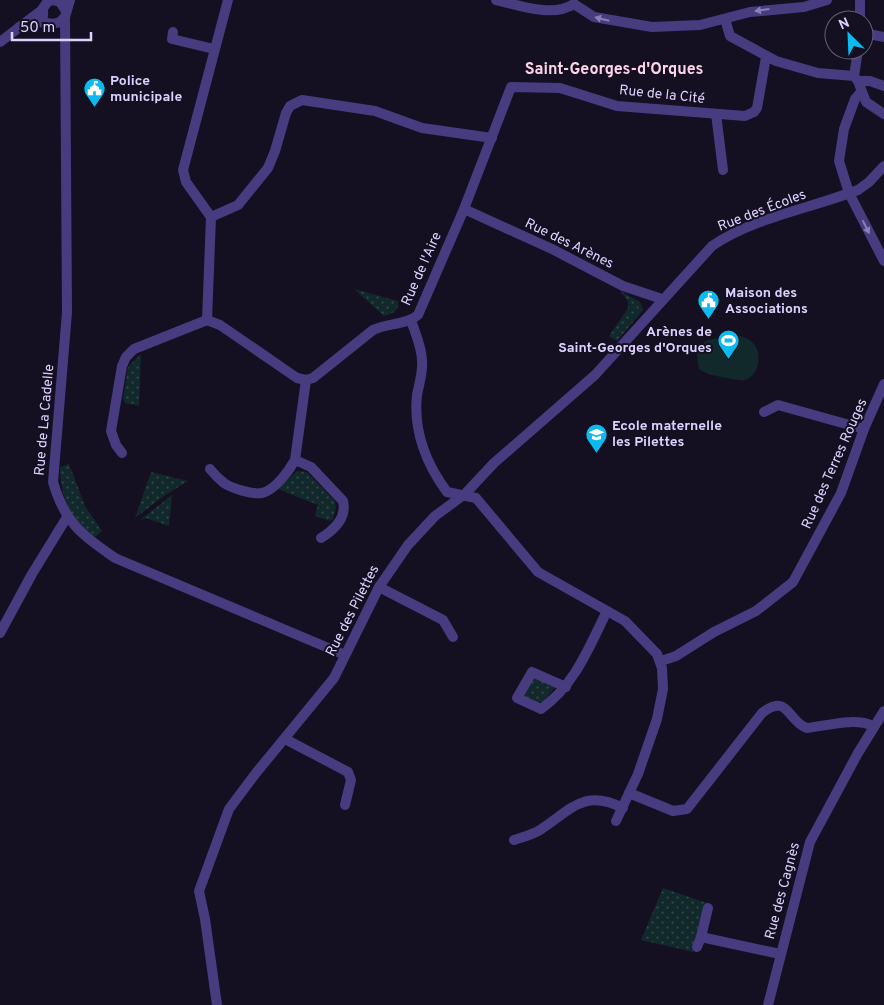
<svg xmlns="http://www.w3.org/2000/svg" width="884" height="1005" font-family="Overpass,sans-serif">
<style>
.grass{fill:url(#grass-dots)}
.pitch{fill:#12292c}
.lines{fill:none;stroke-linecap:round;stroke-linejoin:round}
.minor{stroke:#473c7f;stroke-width:10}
.oneway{fill:#8a80b8}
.labels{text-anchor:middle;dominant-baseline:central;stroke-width:4;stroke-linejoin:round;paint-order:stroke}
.poi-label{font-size:14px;font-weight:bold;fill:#ddd2fd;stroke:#150f22;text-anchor:start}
.street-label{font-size:14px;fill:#ddd2fd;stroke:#150f22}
.quarter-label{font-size:16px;font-weight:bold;fill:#fdd4e9;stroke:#150f22}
</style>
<defs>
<pattern id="grass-dots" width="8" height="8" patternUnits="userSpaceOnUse" patternTransform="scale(1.25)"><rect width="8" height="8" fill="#12292c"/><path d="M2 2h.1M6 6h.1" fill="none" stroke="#34474c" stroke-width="1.8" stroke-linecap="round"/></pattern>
</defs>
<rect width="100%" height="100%" fill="#150f22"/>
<g class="grass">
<path d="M354,289L398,301C400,311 391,314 384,316Z"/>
<path d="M620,291L640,302L643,310L617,341L609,336L628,308V301Z"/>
<path d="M141,354L139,406L125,403L123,399L128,367Z"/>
<path d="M69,464L85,506L102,531L95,537C70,525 60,493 60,467Z"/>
<path d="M297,471L307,472L335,501L336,508L333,519L330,521L315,516L318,505L278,489Z"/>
<path d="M151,472L188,481L164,496L135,518Z"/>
<path d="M172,495L169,526L146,518L139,521Z"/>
<path d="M534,677L556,686L544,701L535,704L525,699L523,692Z"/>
<path d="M663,888L707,903L693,952L641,940Z"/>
</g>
<path class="pitch" d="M732,335C740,336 747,337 753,343C763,353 759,376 745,380C737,381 729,378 721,377C712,375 706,374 699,369L697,354L705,341Z"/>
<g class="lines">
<g class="minor">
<path d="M496,0C519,5 552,18 574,4"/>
<path d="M860,0V20"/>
<path d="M47,2L53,0L60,2L66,11"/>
<path d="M574,4L594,17L652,27L700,25L750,12L804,7L827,0"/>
<path d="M43,16V8L49,0"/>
<path d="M65,17L67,312L53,482C65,523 81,534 115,558L345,655"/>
<path d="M725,19L730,36L776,61L818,73L854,76"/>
<path d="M19,27L40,22L53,24L60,22L65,17L70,0"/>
<path d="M173,32L172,39L214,49"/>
<path d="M864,33L884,37"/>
<path d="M0,42L42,10"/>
<path d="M858,50L854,76L858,81L866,102L884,114"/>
<path d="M858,81H870L884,86"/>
<path d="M861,92L855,99L844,129L839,161L849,193L884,261"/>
<path d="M716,114L723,170"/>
<path d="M464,209L552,249L623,286L662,299"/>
<path d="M211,217L238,205L268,168L275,151L286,113L290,106L302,100L375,111L422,128L492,138"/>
<path d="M207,320L220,325L297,378L306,380L313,378L373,330C387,323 406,325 418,315L464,209L511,87L560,88L617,106L745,116L754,112L757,108L766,57"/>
<path d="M411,320C415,333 422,347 422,361C423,373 419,384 417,395C413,431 427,465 447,492L476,498L538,572L625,621L657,654L662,668L663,689L657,719L638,774L616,821"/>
<path d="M764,412L778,405L864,429"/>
<path d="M122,453L116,445L111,431L122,366L126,357L134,349L207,320L211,217L186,182L183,170L228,0"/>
<path d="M295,460L311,467L343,501C347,518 334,530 321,538"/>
<path d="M210,469C214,474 219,479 224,483C231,488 253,495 262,493C275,490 289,471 295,460L306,380"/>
<path d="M379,587L443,620L453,637"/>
<path d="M0,633L32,574L67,517"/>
<path d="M661,661L676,656L714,632L756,611L793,582L841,493L864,429L884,384"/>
<path d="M566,687L532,672L517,698L541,709C575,685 589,647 607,611"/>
<path d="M285,739L348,772L351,780L345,805"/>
<path d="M629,793L673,811L687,809L762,713C788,692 788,722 807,728C826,726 855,717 873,726"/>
<path d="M514,840C523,837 532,835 540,830C571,810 584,788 623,808"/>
<path d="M708,908L701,937L780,954"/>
<path d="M697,947L701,937"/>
<path d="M217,1005L205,919L199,891L229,809L256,773L334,678L379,587L408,545L435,516L465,494L494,463L595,375L712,246C752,218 812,208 858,190L869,182L884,166"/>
<path d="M768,1005L810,842L858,753L884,711"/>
</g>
</g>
<defs><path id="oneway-solid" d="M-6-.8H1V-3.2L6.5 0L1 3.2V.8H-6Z" transform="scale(1.25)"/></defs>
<g class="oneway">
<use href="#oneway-solid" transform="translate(762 10) rotate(172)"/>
<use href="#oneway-solid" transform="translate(602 19) rotate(-166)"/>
<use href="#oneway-solid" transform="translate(866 227) rotate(63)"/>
</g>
<defs>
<symbol id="civic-pin" viewBox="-11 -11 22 30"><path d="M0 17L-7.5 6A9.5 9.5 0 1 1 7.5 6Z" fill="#0bbbf0" stroke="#150f22"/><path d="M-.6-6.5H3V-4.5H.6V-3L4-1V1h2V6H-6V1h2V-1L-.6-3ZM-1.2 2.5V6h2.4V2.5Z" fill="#fff"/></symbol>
<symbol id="stadium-pin" viewBox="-11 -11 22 30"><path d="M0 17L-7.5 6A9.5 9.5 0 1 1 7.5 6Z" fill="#0bbbf0" stroke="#150f22"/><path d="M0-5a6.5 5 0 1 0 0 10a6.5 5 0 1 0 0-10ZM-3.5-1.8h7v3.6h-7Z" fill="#fff"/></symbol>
<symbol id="school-pin" viewBox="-11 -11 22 30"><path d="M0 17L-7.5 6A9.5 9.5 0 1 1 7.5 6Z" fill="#0bbbf0" stroke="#150f22"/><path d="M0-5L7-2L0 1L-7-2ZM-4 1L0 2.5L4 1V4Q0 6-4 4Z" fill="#fff"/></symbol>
</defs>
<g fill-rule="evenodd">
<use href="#civic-pin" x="82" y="76" width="25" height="34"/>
<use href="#civic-pin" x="696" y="288" width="25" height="34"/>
<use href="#stadium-pin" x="716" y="328" width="25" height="34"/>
<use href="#school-pin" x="584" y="422" width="25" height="34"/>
</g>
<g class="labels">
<g class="poi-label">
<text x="110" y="81">Police<tspan x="110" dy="16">municipale</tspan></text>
<text x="725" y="293">Maison des<tspan x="725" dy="16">Associations</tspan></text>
<text x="712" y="332" text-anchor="end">Arènes de<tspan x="712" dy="16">Saint-Georges d'Orques</tspan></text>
<text x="612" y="426">Ecole maternelle<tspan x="612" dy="16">les Pilettes</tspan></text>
</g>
<g class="street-label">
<text transform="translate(662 95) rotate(6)">Rue de la Cité</text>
<text transform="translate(762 211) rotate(-21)">Rue des Écoles</text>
<text transform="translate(569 244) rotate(26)">Rue des Arènes</text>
<text transform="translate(422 269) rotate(-66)">Rue de l'Aire</text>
<text transform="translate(45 420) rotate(-85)">Rue de La Cadelle</text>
<text transform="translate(835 464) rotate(-66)">Rue des Terres Rouges</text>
<text transform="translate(353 611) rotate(-63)">Rue des Pilettes</text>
<text transform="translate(783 891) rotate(-75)">Rue des Cagnès</text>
</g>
<g class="quarter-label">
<text x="614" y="70">Saint-Georges-d'Orques</text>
</g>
</g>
<g transform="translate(849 35) rotate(336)"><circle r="24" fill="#150f22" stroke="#655d7a"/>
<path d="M0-4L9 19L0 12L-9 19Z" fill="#0bbbf0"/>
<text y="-8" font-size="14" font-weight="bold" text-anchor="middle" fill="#ddd2fd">N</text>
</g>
<path d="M12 32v8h79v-8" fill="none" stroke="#ddd2fd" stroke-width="2.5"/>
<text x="20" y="32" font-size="15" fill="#ddd2fd" stroke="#150f22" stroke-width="4" paint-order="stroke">50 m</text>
</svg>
